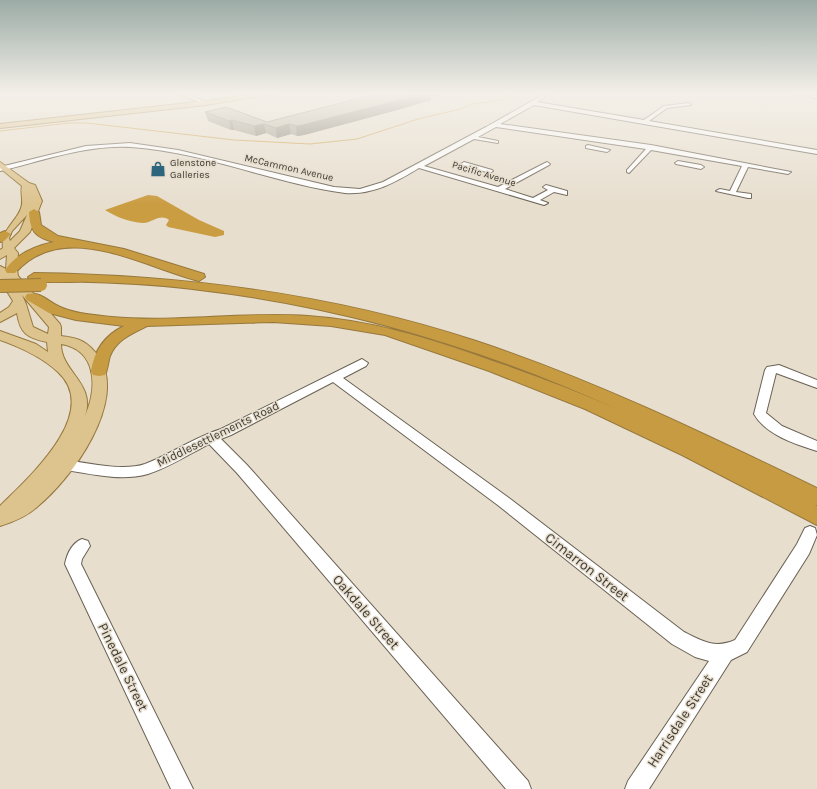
<svg xmlns="http://www.w3.org/2000/svg" width="817" height="789" font-family="Karla,sans-serif">
<style>
.water{fill:#cb9d42}
.lines{fill:none;stroke-linecap:round;stroke-linejoin:round}
.stream{stroke:#cb9d42;stroke-width:1}
.minor-casing{stroke:#696153;stroke-width:2}
.major-casing{stroke:#97793d;stroke-width:2}
.highway-casing{stroke:#97793d;stroke-width:2}
.minor{fill:#fff;fill-rule:evenodd}
.major{fill:#ddc38e;fill-rule:evenodd}
.highway{fill:#c79b42;fill-rule:evenodd}
.highway-bridge-casing{stroke:#97793d;stroke-width:14;stroke-linecap:butt}
.highway-bridge{stroke:#c79b42;stroke-width:12}
.wall{fill:#a29b8d}
.shaded-wall{fill:#847e73}
.building{fill:#bcb4a4;stroke:#847e73}
.labels{text-anchor:middle;dominant-baseline:central;stroke-width:3;stroke-linejoin:round;paint-order:stroke}
.far-poi-label{font-size:10px;fill:#3e3b34;stroke:#e7dece;text-anchor:start}
.far-street-label{font-size:10px;fill:#3e3b34;stroke:#e7dece}
.street-label{font-size:12px;fill:#3e3b34;stroke:#e7dece}
.near-street-label{font-size:14px;fill:#3e3b34;stroke:#e7dece}
</style>
<rect width="100%" height="100%" fill="#e7dece"/>
<path class="water" d="M148,195L157,196L199,220L224,231V235L215,237L168,227L166,225L169,220C160,213 152,223 143,223C129,222 116,217 105,210Z"/>
<g class="lines">
<path class="stream" d="M0,131L69,123H87L234,140L310,144L357,139L418,119L461,109L472,104L502,100L515,93"/>
<defs>
<g id="minor">
<path d="M177,93H184L208,103L204,104Z"/>
<path d="M250,93H256L260,96L256,97Z"/>
<path d="M546,93H551L537,102L644,120L664,106L689,103L691,105L667,108L649,121L817,150V154L534,105L500,124L651,145L791,172L788,174L748,167L736,192L751,194V198H748L716,191L720,189L730,191L742,166L651,150L629,173L627,172V170L646,149L496,127L478,137L498,141V143L474,139L424,166L498,187L547,162L550,164L549,165L505,189L533,198L548,190L543,187L546,185L567,191V195L554,192L540,200L548,203L544,205L419,168C396,182 373,195 345,193C273,183 204,152 131,147C89,144 41,161 0,171V167L86,146L130,143L178,150L334,187L360,189L383,182L486,127Z"/>
<path d="M794,93L817,96V98L796,94Z"/>
<path d="M588,145L610,150L607,152L586,148V146Z"/>
<path d="M678,161L701,165L704,167L701,169L676,164L675,163Z"/>
<path d="M464,162L492,170L493,171L490,173L462,165L461,164Z"/>
<path d="M362,359L368,363L366,366L343,378L509,498L684,632C702,641 715,649 735,640L797,544L805,528L810,526L815,528L817,535L809,554L747,652L731,660L649,789H625L628,781L709,661L695,657L672,644L499,506L333,382L231,435L221,439L247,465L528,781L531,789H506L237,473L209,444C191,453 168,468 148,474C119,482 88,473 59,469L54,468L52,464L54,460L59,459C83,462 122,472 145,464C171,454 195,437 221,429Z"/>
<path d="M779,365L817,380V388L776,373L766,413L782,426L817,441V451C795,444 766,435 754,414L765,370L767,367Z"/>
<path d="M82,539L88,541L90,546L82,559L81,564L193,789H171L65,564C67,554 72,543 82,539Z"/>
</g>
<g id="major">
<path d="M262,93H278L206,105L0,128V124L206,101Z"/>
<path d="M0,162L29,183L35,185L42,201L30,232L14,248L18,253L17,270L18,276L60,324L61,327V336C80,338 88,342 99,357C128,401 72,479 37,507C26,517 13,522 0,526V506C28,478 102,413 58,372C43,358 20,347 0,340V331L36,344L48,352L47,342C27,338 20,333 17,313L0,322V313L9,307L13,301L0,280V266L6,269L7,255L0,259V250L3,248C0,231 17,221 21,208C24,201 20,193 22,186L0,168ZM27,215L20,231L10,241L9,238L12,231ZM22,295L49,327L48,334L33,327L26,304ZM61,344C98,350 97,389 85,416C96,383 61,372 61,344Z"/>
</g>
<g id="highway">
<path d="M34,209L39,212L41,225L58,236L124,249L204,274L205,277L199,281C143,267 64,218 15,273H7L5,270C16,254 35,246 54,242C35,237 30,231 29,212Z"/>
<path d="M5,231L11,234L4,241L0,242V233Z"/>
<path d="M34,273C184,275 333,294 476,341C594,380 705,434 817,488V505H815L817,506V525L682,455L585,409L489,371L385,335L331,326L273,322L147,326C132,334 117,339 110,356C108,362 108,369 105,375L99,376L93,375L91,371C94,351 105,335 124,326L76,320L49,313L27,300L25,297L27,294C39,291 48,301 58,306C74,314 94,315 112,317C177,323 243,311 308,316C370,320 429,338 487,359C532,374 576,391 619,410C485,349 347,307 200,290C164,285 127,283 90,282C71,281 48,284 29,280L28,277Z"/>
</g>
</defs>
<use href="#minor" class="minor-casing"/>
<use href="#major" class="major-casing"/>
<use href="#highway" class="highway-casing"/>
<use href="#minor" class="minor"/>
<use href="#major" class="major"/>
<use href="#highway" class="highway"/>
<defs>
<path id="highway-bridge" d="M0,286L41,285"/>
</defs>
<use href="#highway-bridge" class="highway-bridge-casing"/>
<use href="#highway-bridge" class="highway-bridge"/>
</g>
<path class="wall" d="M431,97V100L401,109L304,135L297,136L291,134L277,138L266,133L256,136L234,130H231L208,121L205,112L267,122Z"/>
<g class="shaded-wall">
<path d="M426,93H446L431,97V100L401,109L304,135L297,136L296,126Z"/>
<path d="M232,120L234,130H231L229,121Z"/>
<path d="M264,124L266,133L256,136L254,126Z"/>
<path d="M289,124L291,134L277,138L276,128Z"/>
</g>
<path class="building" d="M380,93H426L303,125L296,126L289,124L276,128L264,124L254,126L232,120L229,121L205,112L226,107L267,122Z"/>
<linearGradient id="sky" x2="0" y2="1"><stop stop-color="#9caba6"/><stop offset="0.46" stop-color="#f4f0e9"/><stop offset="1" stop-color="#f4f0e9" stop-opacity="0"/></linearGradient>
<rect width="817" height="204" fill="url(#sky)"/>
<defs>
<symbol id="shop-bare" viewBox="-9 -9 18 18"><path d="M-5-2.5h2.3a2.7 3.5 0 0 1 5.4 0H5L5.5 6h-11ZM-1.5-2.5h3a1.5 2.3 0 0 0-3 0Z" fill="#2d657f" stroke="#e7dece" stroke-width="2.5" paint-order="stroke"/></symbol>
</defs>
<g fill-rule="evenodd">
<use href="#shop-bare" x="147" y="158" width="22" height="22"/>
</g>
<g class="labels">
<g class="far-poi-label">
<text x="170" y="163">Glenstone<tspan x="170" dy="12">Galleries</tspan></text>
</g>
<g class="far-street-label">
<text transform="translate(289 168) rotate(13)">McCammon Avenue</text>
<text transform="translate(484 174) rotate(17)">Pacific Avenue</text>
</g>
<g class="street-label">
<text transform="translate(218 434) rotate(-26)">Middlesettlements Road</text>
</g>
<g class="near-street-label">
<text transform="translate(587 567) rotate(38)">Cimarron Street</text>
<text transform="translate(366 612) rotate(49)">Oakdale Street</text>
<text transform="translate(123 667) rotate(64)">Pinedale Street</text>
<text transform="translate(680 721) rotate(-57)">Harrisdale Street</text>
</g>
</g>
</svg>
